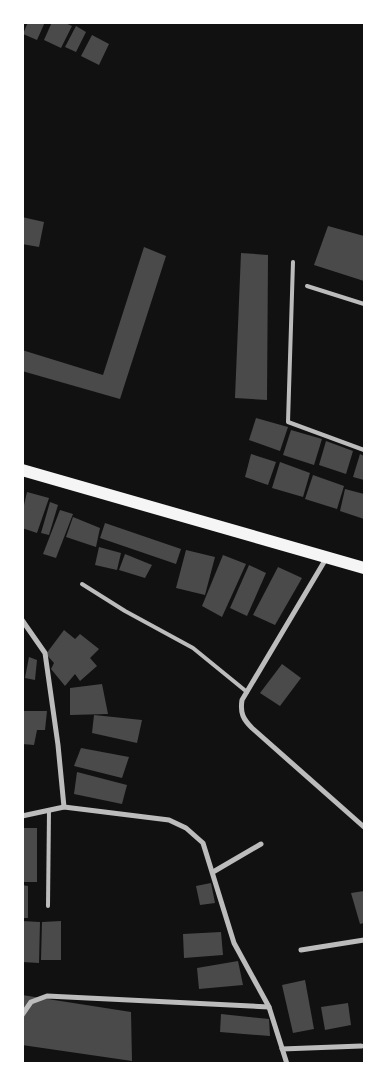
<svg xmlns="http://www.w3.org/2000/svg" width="387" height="1086" font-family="'Work Sans',sans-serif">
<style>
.building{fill:#4a4a4a}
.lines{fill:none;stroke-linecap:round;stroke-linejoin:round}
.service{stroke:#bcbcbc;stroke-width:4}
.minor{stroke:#bcbcbc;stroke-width:5}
.primary{stroke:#f5f5f5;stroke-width:12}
</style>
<rect width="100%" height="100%" fill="#111"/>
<g class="building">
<path d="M28,22H45L37,40L23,34Z"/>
<path d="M52,22H63L72,26L61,48L44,40Z"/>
<path d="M76,26L86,32L76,52L65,47Z"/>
<path d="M92,35L109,44L99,65L81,56Z"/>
<path d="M22,217L44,222L39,247L22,244Z"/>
<path d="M328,226L364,236V281L314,265Z"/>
<path d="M144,247L166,256L120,399L22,371V350L103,375Z"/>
<path d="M241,253L268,255L267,400L235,398Z"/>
<path d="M256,418L288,427L280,451L249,440Z"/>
<path d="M291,430L322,439L314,465L283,455Z"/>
<path d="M326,441L353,451L346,474L319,465Z"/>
<path d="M251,454L276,462L268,485L245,477Z"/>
<path d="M360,454L364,456V480L353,477Z"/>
<path d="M280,462L310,473L303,497L272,488Z"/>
<path d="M313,475L344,486L337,509L305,499Z"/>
<path d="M345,489L364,494V519L340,511Z"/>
<path d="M27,492L49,498L37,533L22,528V514Z"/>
<path d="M50,502L58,505L49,535L41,533Z"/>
<path d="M60,510L73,514L56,558L43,554Z"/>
<path d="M73,517L100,528L96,547L66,537Z"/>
<path d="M105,523L181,549L176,564L100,538Z"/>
<path d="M99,547L121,553L117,570L95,565Z"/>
<path d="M186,550L215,557L205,595L176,588Z"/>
<path d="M125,554L152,565L145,578L119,570Z"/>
<path d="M223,555L246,564L222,617L202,606Z"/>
<path d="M249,565L266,573L247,616L230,608Z"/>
<path d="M278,567L302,578L275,625L253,615Z"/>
<path d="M64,630L75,639L80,634L99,649L90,658L97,666L80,681L75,674L65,686L51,669L54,663L46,654Z"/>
<path d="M29,657L37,660L35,680L25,678Z"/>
<path d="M282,664L301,678L280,706L260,693Z"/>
<path d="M102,684L108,714L70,715V688Z"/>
<path d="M22,711H47L45,730H37L34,745L22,744Z"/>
<path d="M94,715L142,720L137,743L92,733Z"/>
<path d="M81,748L129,757L122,778L74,766Z"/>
<path d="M77,772L127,785L122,804L74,794Z"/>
<rect x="22" y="828" width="15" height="54"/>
<path d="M211,883L215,903L200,905L196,886Z"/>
<path d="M22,885L28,886V918H22Z"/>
<path d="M364,891V923L360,924L351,893Z"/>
<path d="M22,921L40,922L39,963L22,962Z"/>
<path d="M61,921V960H41L42,922Z"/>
<path d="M221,932L223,955L184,958L183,934Z"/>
<path d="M238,961L243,985L199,989L197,968Z"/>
<path d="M305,980L314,1029L293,1033L282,985Z"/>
<path d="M22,995L131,1012L132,1061L22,1045Z"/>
<path d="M348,1003L351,1025L325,1030L321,1007Z"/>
<path d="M221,1014L269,1019L270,1036L220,1032Z"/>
</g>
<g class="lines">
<g class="service">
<path d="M293,262L288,422L364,450"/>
<path d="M307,286L364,304"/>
<path d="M82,584L125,611L193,648L247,692"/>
<path d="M48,906L49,810"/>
</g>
<g class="minor">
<path d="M327,557L242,700C240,713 243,719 252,728L364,827"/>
<path d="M22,620L45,653L58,745L64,807L169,820L186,828L203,843L234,943L269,1007L287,1064"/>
<path d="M22,816L64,807"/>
<path d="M213,872L261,844"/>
<path d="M301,950L364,940"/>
<path d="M22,1015L31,1002L47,996L269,1007"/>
<path d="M282,1049L361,1046"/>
</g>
<path class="primary" d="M22,470L364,568"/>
</g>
<rect width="387" height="1086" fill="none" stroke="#ffffff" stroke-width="48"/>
</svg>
